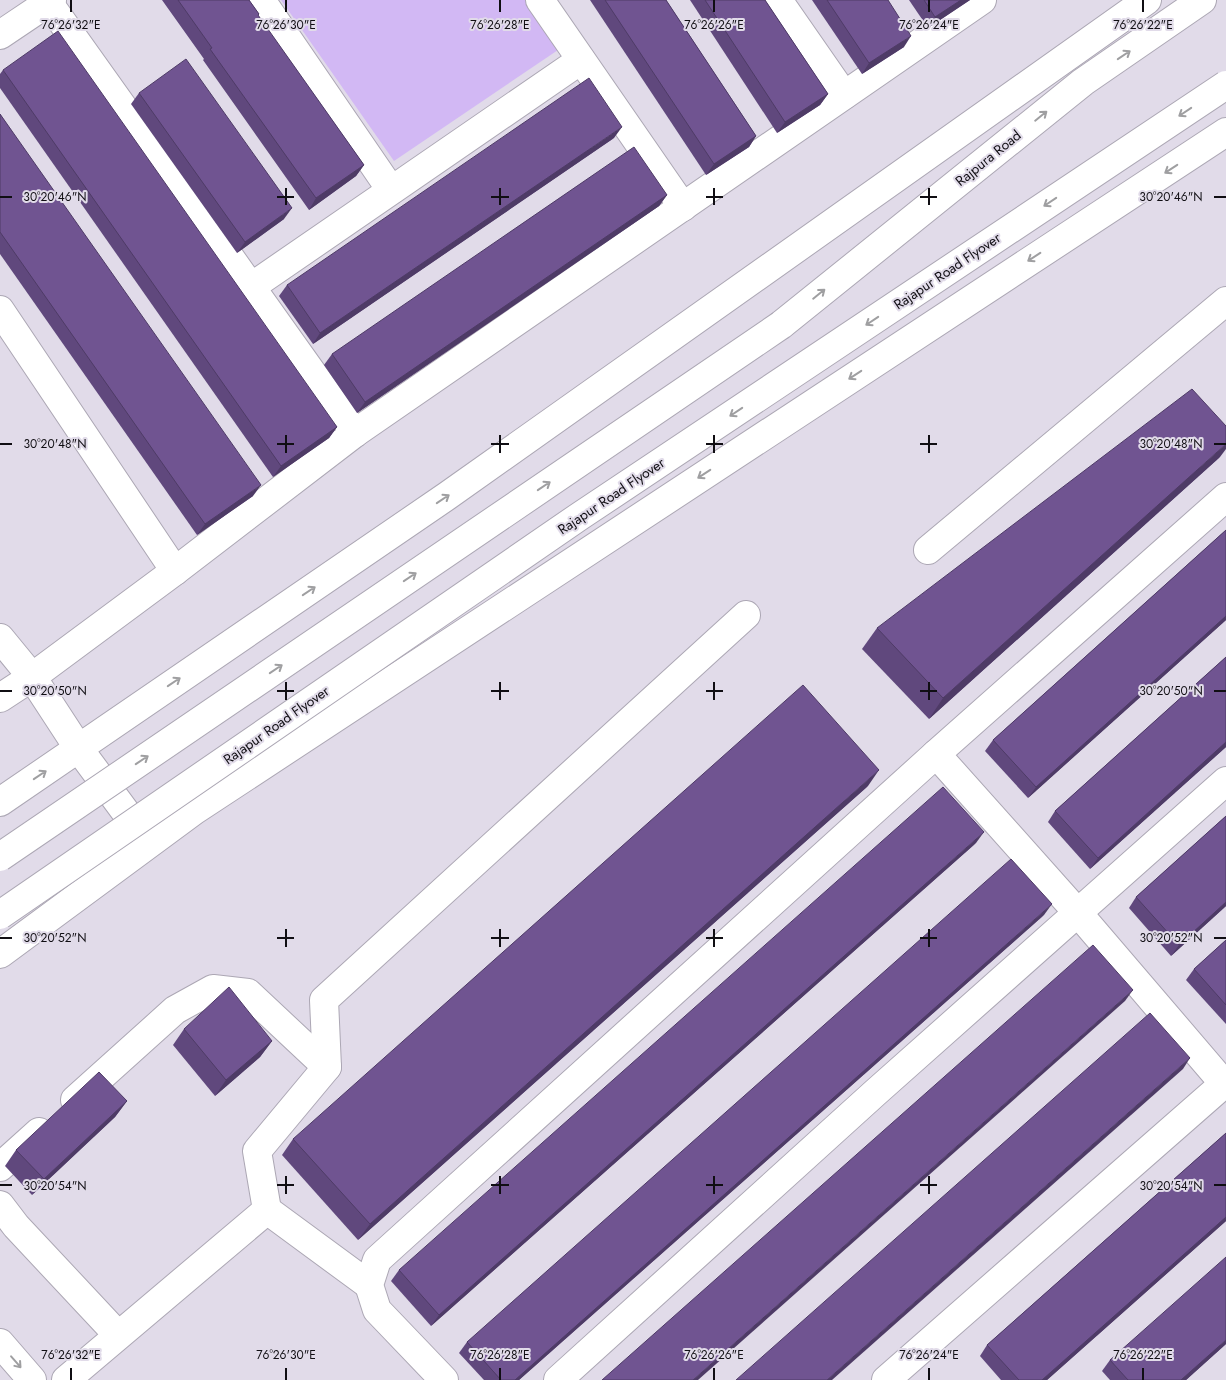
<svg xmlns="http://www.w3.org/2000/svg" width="1226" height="1380" font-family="Jost,sans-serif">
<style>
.green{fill:#d2b8f4}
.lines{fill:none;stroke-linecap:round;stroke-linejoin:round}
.minor-casing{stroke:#aca7b4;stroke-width:30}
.major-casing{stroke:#aca7b4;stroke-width:30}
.highway-casing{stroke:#aca7b4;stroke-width:30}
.minor{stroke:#fff;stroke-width:28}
.major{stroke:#fff;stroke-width:28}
.highway{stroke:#fff;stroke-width:28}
.highway-bridge-casing{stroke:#aca7b4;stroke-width:30;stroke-linecap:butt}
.highway-bridge{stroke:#fff;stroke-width:28}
.wall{fill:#60487d}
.shaded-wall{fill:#4e3b66}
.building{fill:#705491;stroke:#4e3b66}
.oneway{stroke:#9f9fa1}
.ticks{fill:none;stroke:#100e13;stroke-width:2}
.labels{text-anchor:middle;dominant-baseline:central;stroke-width:4;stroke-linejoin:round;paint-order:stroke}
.street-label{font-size:14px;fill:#100e13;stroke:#e1dbe9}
.ticks-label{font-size:12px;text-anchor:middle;fill:#100e13;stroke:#e1dbe9;stroke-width:4;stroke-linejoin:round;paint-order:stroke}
</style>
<rect width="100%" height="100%" fill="#e1dbe9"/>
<path class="green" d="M281,0H528L561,48L394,161Z"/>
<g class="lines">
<defs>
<g id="minor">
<path d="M261,0L391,190"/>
<path d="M540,0L683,207"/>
<path d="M778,0L844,95"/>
<path d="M48,2L355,433"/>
<path d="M0,35L52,0"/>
<path d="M251,287L581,60"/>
<path d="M0,310L175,571"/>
<path d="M1226,497L936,754L1078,913L1226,1086"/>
<path d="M928,550L1226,301"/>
<path d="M0,638L32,677L79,749L147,841"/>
<path d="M0,698L32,677L175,571L355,433L982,0"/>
<path d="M0,802L447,496L1147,0"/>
<path d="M75,1100L175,1010L213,989L248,993L327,1067"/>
<path d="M0,1167L39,1132"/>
<path d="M0,1205L16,1226L118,1335"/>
<path d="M267,1210L369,1285"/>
<path d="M0,1343L32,1380"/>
<path d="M66,1380L267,1210L257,1151L327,1067L324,1000L746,615"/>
<path d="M444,1380L377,1310L369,1285L377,1260L936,754"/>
<path d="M558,1380L876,1092L1226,781"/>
<path d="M886,1380L1226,1082"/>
</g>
<path id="major" d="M0,954L195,810L1226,132"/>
<path id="highway" d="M781,325L1083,82L1202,0"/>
</defs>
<use href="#minor" class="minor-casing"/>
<use href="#major" class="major-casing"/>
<use href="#highway" class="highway-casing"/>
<use href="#minor" class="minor"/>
<use href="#major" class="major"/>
<use href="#highway" class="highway"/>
<defs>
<g id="highway-bridge">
<path d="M0,857L781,325"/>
<path d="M0,915L580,516L1226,85"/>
</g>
</defs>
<use href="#highway-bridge" class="highway-bridge-casing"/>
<use href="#highway-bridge" class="highway-bridge"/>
</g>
<g class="wall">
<path d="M162,0H249L259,14L258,16L364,165L356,176L309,210L203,60L204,59Z"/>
<path d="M590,0H666L756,136L749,147L706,175Z"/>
<path d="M690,0H765L828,94L820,105L777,133Z"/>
<path d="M812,0H888L904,47L862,74Z"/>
<path d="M909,0H970L928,28Z"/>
<path d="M3,70L337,427L329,438L273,477L0,88V74Z"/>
<path d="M139,93L284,219L237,253L131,104Z"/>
<path d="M0,114L253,496L197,535L0,254Z"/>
<path d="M614,138L313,344L279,296L287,285Z"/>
<path d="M667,195L659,206L357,413L324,365L332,354Z"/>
<path d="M1220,457L929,719L862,649L877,628Z"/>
<path d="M1226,530V620L1028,798L985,751L993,740Z"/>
<path d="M1226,657V747L1090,869L1048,822L1055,811Z"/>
<path d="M868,786L358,1240L282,1155L293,1139Z"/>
<path d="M1226,816V906L1171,956L1129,908L1136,897Z"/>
<path d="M976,843L431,1326L391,1281L399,1270Z"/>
<path d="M1044,915L519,1380H484L459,1353L467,1342Z"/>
<path d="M1226,940V1024L1186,980L1194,969Z"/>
<path d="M184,1029L272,1041L260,1057L215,1096L173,1045Z"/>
<path d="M127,1101L115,1117L32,1195L5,1166L16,1150Z"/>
<path d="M1226,1133V1221L1047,1380H1001L980,1356L987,1345Z"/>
<path d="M1226,1344L1186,1380H1110L1102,1371L1110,1360Z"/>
</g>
<g class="shaded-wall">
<path d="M961,0H970L928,28L935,17Z"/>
<path d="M911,36L904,47L862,74L869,63Z"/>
<path d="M828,94L820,105L777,133L785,122Z"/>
<path d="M622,127L614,138L313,344L320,333Z"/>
<path d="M756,136L749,147L706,175L714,164Z"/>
<path d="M364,165L356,176L309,210L316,198Z"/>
<path d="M667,195L659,206L357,413L365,402Z"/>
<path d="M292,208L284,219L237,253L245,242Z"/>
<path d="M337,427L329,438L273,477L281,466Z"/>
<path d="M1226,444V449L1220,457L929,719L943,698Z"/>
<path d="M261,485L253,496L197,535L205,524Z"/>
<path d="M1226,616V620L1028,798L1036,787Z"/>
<path d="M1226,742V747L1090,869L1098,858Z"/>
<path d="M879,770L868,786L358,1240L370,1224Z"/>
<path d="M984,832L976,843L431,1326L439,1315Z"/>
<path d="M1226,902V906L1171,956L1179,945Z"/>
<path d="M1052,904L1044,915L519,1380H515Z"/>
<path d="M1133,990L1125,1001L698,1380H693Z"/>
<path d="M272,1041L260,1057L215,1096L226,1080Z"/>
<path d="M1190,1058L1183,1069L832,1380H827Z"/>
<path d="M127,1101L115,1117L32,1195L44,1179Z"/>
<path d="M1226,1217V1221L1047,1380H1042Z"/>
<path d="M1226,1340V1344L1186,1380H1181Z"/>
</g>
<g class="building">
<path d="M178,0H249L259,14L258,15L364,165L316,198L210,49L212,48Z"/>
<path d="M605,0H666L756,136L714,164Z"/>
<path d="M705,0H765L828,94L785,122Z"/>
<path d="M827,0H888L911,36L869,63Z"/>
<path d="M924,0H961L935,17Z"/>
<path d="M58,31L337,427L281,466L3,70Z"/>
<path d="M186,59L292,208L245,242L139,93Z"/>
<path d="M589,78L622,127L320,333L287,285Z"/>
<path d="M0,114L261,485L205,524L0,232Z"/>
<path d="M634,147L667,195L365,402L332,354Z"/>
<path d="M1192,389L1226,426V444L943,698L877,628Z"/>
<path d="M1226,530V616L1036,787L993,740Z"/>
<path d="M1226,657V742L1098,858L1055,811Z"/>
<path d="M803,685L879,770L370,1224L293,1139Z"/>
<path d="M943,787L984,832L439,1315L399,1270Z"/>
<path d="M1226,816V902L1179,945L1136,897Z"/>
<path d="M1011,859L1052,904L515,1380H501L467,1342Z"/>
<path d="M1226,940V1005L1194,969Z"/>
<path d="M1093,945L1133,990L693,1380H602Z"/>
<path d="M229,987L272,1041L226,1080L184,1029Z"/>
<path d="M1150,1013L1190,1058L827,1380H736Z"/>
<path d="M99,1072L127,1101L44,1179L16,1150Z"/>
<path d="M1226,1133V1217L1042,1380H1019L987,1345Z"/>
<path d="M1226,1257V1340L1181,1380H1128L1110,1360Z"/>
</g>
<defs><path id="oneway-shaft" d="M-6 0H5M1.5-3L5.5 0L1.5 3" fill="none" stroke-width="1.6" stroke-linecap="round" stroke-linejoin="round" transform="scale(1.25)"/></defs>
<g class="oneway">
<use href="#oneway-shaft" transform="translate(1124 55) rotate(-34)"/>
<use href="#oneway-shaft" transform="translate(1185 112) rotate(146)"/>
<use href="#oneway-shaft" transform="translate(1041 116) rotate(-39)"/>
<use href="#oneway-shaft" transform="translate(1171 169) rotate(147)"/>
<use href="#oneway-shaft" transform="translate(1050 202) rotate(146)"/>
<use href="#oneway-shaft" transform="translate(1034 257) rotate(147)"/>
<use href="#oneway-shaft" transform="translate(819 294) rotate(-39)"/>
<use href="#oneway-shaft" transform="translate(872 321) rotate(146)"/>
<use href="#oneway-shaft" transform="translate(855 375) rotate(147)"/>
<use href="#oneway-shaft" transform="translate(736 412) rotate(146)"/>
<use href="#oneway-shaft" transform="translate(704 474) rotate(147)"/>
<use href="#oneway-shaft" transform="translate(544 486) rotate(-34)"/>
<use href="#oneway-shaft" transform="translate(443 499) rotate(-34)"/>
<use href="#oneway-shaft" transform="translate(410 577) rotate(-34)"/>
<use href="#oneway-shaft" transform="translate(309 591) rotate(-34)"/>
<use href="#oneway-shaft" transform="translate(276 669) rotate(-34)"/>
<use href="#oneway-shaft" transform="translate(174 682) rotate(-34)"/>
<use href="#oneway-shaft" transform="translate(142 760) rotate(-34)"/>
<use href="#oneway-shaft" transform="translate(40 775) rotate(-34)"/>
<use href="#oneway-shaft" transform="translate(16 1362) rotate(49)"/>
</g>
<path class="ticks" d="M71,0V12M286,0V12M500,0V12M714,0V12M929,0V12M1143,0V12M286,188V205M500,188V205M714,188V205M929,188V205M0,197H12M277,197H294M491,197H509M706,197H723M920,197H937M1214,197H1226M286,435V453M500,435V453M714,435V453M929,435V453M0,444H12M277,444H294M491,444H509M706,444H723M920,444H937M1214,444H1226M286,682V700M500,682V700M714,682V700M929,682V700M0,691H12M277,691H294M491,691H509M706,691H723M920,691H937M1214,691H1226M286,929V947M500,929V947M714,929V947M929,929V947M0,938H12M277,938H294M491,938H509M706,938H723M920,938H937M1214,938H1226M286,1176V1194M500,1176V1194M714,1176V1194M929,1176V1194M0,1185H12M277,1185H294M491,1185H509M706,1185H723M920,1185H937M1214,1185H1226M71,1368V1380M286,1368V1380M500,1368V1380M714,1368V1380M929,1368V1380M1143,1368V1380"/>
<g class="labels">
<g class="street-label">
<text transform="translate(988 158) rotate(-39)">Rajpura Road</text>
<text transform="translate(947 271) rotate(-34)">Rajapur Road Flyover</text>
<text transform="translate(611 496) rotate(-34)">Rajapur Road Flyover</text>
<text transform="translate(276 725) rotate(-35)">Rajapur Road Flyover</text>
</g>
</g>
<g class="ticks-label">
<text x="71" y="29">76°26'32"E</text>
<text x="286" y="29">76°26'30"E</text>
<text x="500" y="29">76°26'28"E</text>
<text x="714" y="29">76°26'26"E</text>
<text x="929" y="29">76°26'24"E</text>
<text x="1143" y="29">76°26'22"E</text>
<text x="1171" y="201">30°20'46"N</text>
<text x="55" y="201">30°20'46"N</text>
<text x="1171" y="448">30°20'48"N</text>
<text x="55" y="448">30°20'48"N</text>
<text x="1171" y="695">30°20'50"N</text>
<text x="55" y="695">30°20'50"N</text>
<text x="1171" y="942">30°20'52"N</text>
<text x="55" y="942">30°20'52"N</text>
<text x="1171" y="1190">30°20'54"N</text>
<text x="55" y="1190">30°20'54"N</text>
<text x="71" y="1359">76°26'32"E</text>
<text x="286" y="1359">76°26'30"E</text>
<text x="500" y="1359">76°26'28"E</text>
<text x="714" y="1359">76°26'26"E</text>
<text x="929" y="1359">76°26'24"E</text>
<text x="1143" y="1359">76°26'22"E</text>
</g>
</svg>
